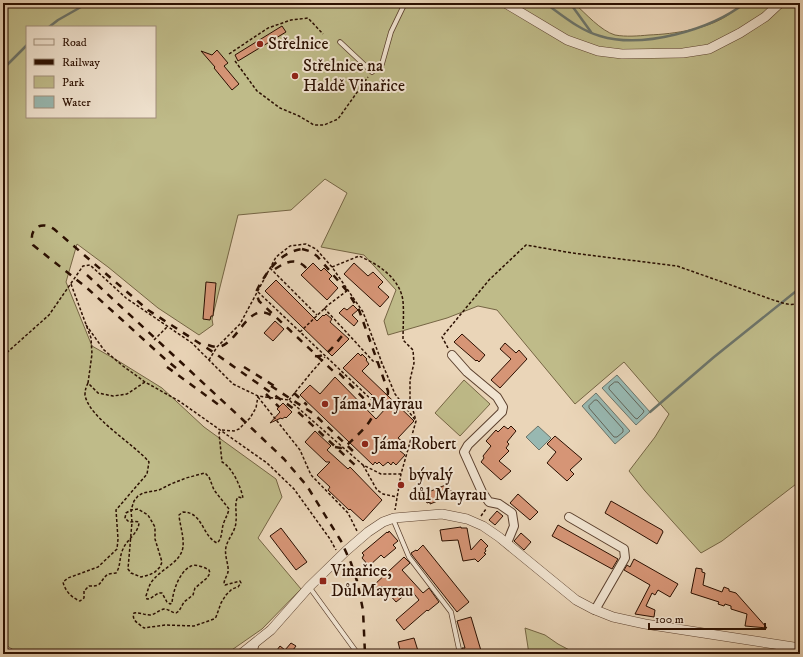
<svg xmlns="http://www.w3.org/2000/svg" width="803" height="657" font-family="'IM FELL DW Pica',serif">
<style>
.green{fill:#bfbb89;stroke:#756544;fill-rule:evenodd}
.water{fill:#98b8b1;stroke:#6c746a}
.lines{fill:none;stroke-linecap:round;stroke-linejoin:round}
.shore{stroke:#626458;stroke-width:1}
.stream{stroke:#6c746a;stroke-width:2.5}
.building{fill:#d69576;stroke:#2b0f00}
.service-casing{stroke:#5b402e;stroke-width:5.5}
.minor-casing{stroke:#5b402e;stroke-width:10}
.tertiary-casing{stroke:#5b402e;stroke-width:10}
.path{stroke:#2b0f00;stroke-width:1.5;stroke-dasharray:3 2;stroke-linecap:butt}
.service{stroke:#f1e4d1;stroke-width:4}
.minor{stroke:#f1e4d1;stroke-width:8}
.tertiary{stroke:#f1e4d1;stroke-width:9}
.rail{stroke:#2b0f00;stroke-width:2.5;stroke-dasharray:7 7;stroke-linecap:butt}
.poi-dot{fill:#8f2418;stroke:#f1e4d1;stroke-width:1.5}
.labels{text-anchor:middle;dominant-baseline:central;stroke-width:4;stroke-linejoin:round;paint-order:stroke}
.poi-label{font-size:17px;fill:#2b0f00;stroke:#f1e4d1;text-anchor:start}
</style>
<rect width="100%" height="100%" fill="#ead5b8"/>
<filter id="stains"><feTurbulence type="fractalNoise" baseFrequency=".005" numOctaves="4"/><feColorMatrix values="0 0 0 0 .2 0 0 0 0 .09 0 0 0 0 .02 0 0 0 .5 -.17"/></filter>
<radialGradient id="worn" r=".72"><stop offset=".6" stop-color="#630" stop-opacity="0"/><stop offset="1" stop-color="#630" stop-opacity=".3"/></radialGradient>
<g class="green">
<path d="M3,3H574C585,13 601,31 615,35C626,37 638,36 649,35C674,34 710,29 731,13C735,10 739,6 743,3H800V481L722,541L701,553L645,491L629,471L655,437L669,414L624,362L575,404L497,310L478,306L447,318L388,335L384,321L396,290L364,255L321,247L347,193L325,179L291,210L238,215L212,319L213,325L199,335L158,308L108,267L77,244L66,282L92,346L120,362L162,388L204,427L276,479L282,497L258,538L301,589L262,629L226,654H3ZM27,27H155V117H27Z"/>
<path d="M464,380L490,404L460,436L435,413Z"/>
<path d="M525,628L545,635L558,644L577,654H529Z"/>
</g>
<g class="water">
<path d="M617,375L650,412L636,425L602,388Z"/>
<path d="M596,393L630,431L615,444L582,406Z"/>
<path d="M538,426L551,438L539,450L526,437Z"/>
</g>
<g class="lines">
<g class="shore">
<path d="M615,382H618L644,411L643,413L637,419L635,418L609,389V387Z"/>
<path d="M595,400H597L623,429V432L617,437H614L589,408V406Z"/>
</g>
<g class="stream">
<path d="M545,3C562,15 579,30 600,36C643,49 710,30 745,3"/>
<path d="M570,3L591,32"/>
<path d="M49,27L58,20L88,3"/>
<path d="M3,69L27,45"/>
<path d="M650,412L714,357L800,288"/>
</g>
</g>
<g class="building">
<path d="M282,26L286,32L238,61L235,55Z"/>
<path d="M217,50L228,63L224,66L239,84L232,90L214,68L215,67L201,51L212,55Z"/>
<path d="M313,263L321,271L324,268L332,276L329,279L338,288L327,300L301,275Z"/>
<path d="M354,263L368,276L373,272L383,282L378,287L389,297L380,307L344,274Z"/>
<path d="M276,280L317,321L323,315L324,316L326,314L332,319L330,322L349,339L332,356L265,291Z"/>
<path d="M206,282L216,283L213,316H211L210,320L203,319Z"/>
<path d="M353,305L358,310L352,315L358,321L354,326L339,313L344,308L347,310Z"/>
<path d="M275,321L284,329L273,341L264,333Z"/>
<path d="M462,334L485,355L479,362L477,360L476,361L454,342Z"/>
<path d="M505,343L516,353L519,350L527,359L500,388L491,380L511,359L500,349Z"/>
<path d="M358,353L361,356L362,354L367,359L366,360L369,364L362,371L414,421L398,438L402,441L400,442L404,446L399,450L405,455L396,465L393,462L391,465L388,462L383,466L379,462L377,464L375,462L373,465L300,395L310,385L320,394L335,377L376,419L386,408L343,368Z"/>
<path d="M283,403L292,412L286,418L285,417L282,419L281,418L270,423L280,412L277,409Z"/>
<path d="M504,426L508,429L511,426L516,431L507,442L509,444L506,448L509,451L499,461L511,471L501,480L481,462L484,458L483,456L491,446L486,441L496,430L498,432Z"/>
<path d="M315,431L331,446L327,450L348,469L350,467L382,500L363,521L350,509L349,510L328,490L330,487L317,475L330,462H326L305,442Z"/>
<path d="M555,436L582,459L570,470L574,474L567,481L547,463L556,452L547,444Z"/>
<path d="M448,484L453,495L430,504V502L427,503L424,496L427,495L426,493Z"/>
<path d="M518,494L538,512L530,520L510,503Z"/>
<path d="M611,501L662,530L663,532L657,544L605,513Z"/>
<path d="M497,511L503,516L495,525L489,520Z"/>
<path d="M558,525L618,559L612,569L552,536Z"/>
<path d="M461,527V528H467L471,550L481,539L488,546L485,549L486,551L484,553L486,554L478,562L475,559L463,561L458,540L442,541L440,530Z"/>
<path d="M281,528L307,562L296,570L270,536Z"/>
<path d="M389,531L398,541L393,545L396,548L384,558L381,555L369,566L362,558L364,555L362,553L387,532L388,533Z"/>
<path d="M521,533L531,542L524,550L514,541Z"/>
<path d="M423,545L469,602L457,612L412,555L411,553L416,550L417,551Z"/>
<path d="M404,557L410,563L402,570L423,593L429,588L439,602L428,611L427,610L404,630L396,620L419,600L411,590L396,602L382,586L378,590L374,585Z"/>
<path d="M634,559L678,584L670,597L658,590L655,595L652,593L646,606L655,610L654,617L635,614L650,585L624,570L627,565L630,567Z"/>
<path d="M696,568L702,569V572L705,573L703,585L722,592L724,587L729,589V591L736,593L767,628L745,626L747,614L731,609V606L725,604L724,606L718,604L719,602L691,593Z"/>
<path d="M471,617L482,654H464L462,648H465L457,621Z"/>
<path d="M414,638L419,654H401L398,642Z"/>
<path d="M291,643L296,646L290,654H274L280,646L285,650Z"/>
</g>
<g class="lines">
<defs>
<g id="service">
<path d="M340,42L372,72L376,68L382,64L391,32L405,3"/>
<path d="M393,519L409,557L451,612L460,654"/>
<path d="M310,588L358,654"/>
<path d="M254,654L257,643"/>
</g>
<g id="minor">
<path d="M452,355L467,372L497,397L503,407L502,412L468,445L464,452L482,492L489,502L499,504L512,513L514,526L507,543"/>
<path d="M569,517L624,549L625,558L595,610"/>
</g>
<g id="tertiary">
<path d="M505,3L567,40L598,51L622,54L683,53L709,49L740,33L765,17L780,3"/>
<path d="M3,649L11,654"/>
<path d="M241,654L271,630L309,587L346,551L368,532L383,522L394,518L442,514L467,519L483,526L499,537L576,600L593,609L613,617L645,624L800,648"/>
</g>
</defs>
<use href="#service" class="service-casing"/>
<use href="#minor" class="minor-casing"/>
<use href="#tertiary" class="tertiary-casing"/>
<g class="path">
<path d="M229,54L268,28L291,20L308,18L323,34"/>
<path d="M235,61L257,91L280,108L299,116L314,125H324L338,119L368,77"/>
<path d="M332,267L359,256C378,264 400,278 403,301C404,314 403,327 403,340L413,350L414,363L410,380V399L416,421L401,474L395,510"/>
<path d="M270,268L317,315"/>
<path d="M71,284L91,338L92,354L88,383L98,393L113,396L127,394L145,382"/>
<path d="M258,292L375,403"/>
<path d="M324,308L373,361L382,363"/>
<path d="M86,325L104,350L123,366L145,382L179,401L267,463L294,489L330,539L336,550"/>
<path d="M300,332L328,305L348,290"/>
<path d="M154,340L167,327"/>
<path d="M448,348L442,337L489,280L526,245L572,253L677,266L776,301C784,303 792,307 800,302"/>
<path d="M3,356L49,315L83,266L90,265L126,298L192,343L233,384L258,396L289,400L363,465L381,474H401"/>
<path d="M209,360L217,347L240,324L276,257L290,246L306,244L316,249L332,267L363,312L382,363L395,394L416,421"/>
<path d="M3,378L6,377"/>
<path d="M88,383C86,387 85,390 85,395C89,418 133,443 149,462L147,474L116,510L118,539L117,549L98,567L68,578L63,582C65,591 72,598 80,601L84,598V591L89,586C103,587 99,581 108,574L116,573C121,566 119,557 123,549C127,539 139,533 139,522C135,521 132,522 129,522L125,518L126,513L131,510L138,509L148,515L155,527V539L162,562L160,567L155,572L149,575L141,577L131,573L128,569L132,522L131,510L134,501L138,496L143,493L159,490L171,484L186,478L205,473L209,477L214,490L229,509C228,514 226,517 224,522C221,529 223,538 217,543C202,536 203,512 183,512L179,515C180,526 184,536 183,547C181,562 163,568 154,579C149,584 148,590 146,596L147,599C153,599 156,592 162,593L167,602L170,604L172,603C173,591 179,572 191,566C196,564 204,567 209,570L210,573L207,578L195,588L193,595L184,602L179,611L176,613C172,613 169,609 164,609C159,610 154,615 150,615C144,615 140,612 134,613C131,620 139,624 144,628L165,625L194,626L214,619L216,617L221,603L226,595L232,589L238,587L241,583L240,581L225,585L224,584C224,580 227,576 228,572C229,564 224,556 226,547C228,538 236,531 236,521C237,514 234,502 238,497L243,498C241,487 232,467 222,462L219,433L221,430"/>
<path d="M258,397L300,450L311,475L348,513L357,531"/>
<path d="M289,400L310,374L325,357"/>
<path d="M222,430L234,431L239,429L250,418L256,408L258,396"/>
<path d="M363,465L377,490L383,494L397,497"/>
<path d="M481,516L486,509"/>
</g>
<use href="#service" class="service"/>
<use href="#minor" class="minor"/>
<use href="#tertiary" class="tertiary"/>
<g class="rail">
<path d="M302,249L309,251L317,256L347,291L359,310L388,391C388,401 383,407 373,408L340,374L333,371L259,301L256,293L257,290C266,272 280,252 302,249Z"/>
<path d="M275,269C287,261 297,257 307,269"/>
<path d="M87,275L242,419L284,459L307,486L341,541L351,563L357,581L363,610L365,654"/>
<path d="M208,345C211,346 214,347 217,347C238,346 247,301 271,315"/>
<path d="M315,356C327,358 335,344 342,336"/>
<path d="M167,367L219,405"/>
<path d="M244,367L276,387"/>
<path d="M176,368L165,359L87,288L33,245C28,229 40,220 54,229L148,310L213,352L297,411L356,466"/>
<path d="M271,386L314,414L356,454"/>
<path d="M294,393L307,405"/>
<path d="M266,394L279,407"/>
<path d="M335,447L341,448L346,446C353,439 374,422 373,412C373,408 370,406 368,404"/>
</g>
</g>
<g class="poi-dot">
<circle cx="260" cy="44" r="4"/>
<circle cx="295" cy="76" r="4"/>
<circle cx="325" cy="404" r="4"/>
<circle cx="365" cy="444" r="4"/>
<circle cx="401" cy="485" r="4"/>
<rect x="319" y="577" width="8" height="8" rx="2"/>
</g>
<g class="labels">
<g class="poi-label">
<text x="268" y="44">Střelnice</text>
<text x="303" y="66">Střelnice na<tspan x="303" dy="20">Haldě Vinařice</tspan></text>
<text x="333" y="404">Jáma Mayrau</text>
<text x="373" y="444">Jáma Robert</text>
<text x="409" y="475">bývalý<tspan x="409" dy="20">důl Mayrau</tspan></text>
<text x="331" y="571">Vinařice,<tspan x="331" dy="20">Důl Mayrau</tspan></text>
</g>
</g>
<rect width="803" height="657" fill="none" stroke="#ead5b8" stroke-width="16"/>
<rect x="4" y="4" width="795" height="649" fill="none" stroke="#2b0f00" stroke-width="2"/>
<rect x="8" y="8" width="787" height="641" fill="none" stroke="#2b0f00"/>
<rect x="26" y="26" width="130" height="92" fill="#f1e4d1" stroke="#a28f7d"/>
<rect x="34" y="39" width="20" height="6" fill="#f1e4d1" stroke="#a28f7d"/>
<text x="62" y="46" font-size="12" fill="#2b0f00">Road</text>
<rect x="34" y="59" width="20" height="6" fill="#2b0f00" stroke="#a28f7d"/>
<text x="62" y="66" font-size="12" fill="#2b0f00">Railway</text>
<rect x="34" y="76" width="20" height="12" fill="#bfbb89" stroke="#a28f7d"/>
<text x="62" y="86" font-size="12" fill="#2b0f00">Park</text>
<rect x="34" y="96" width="20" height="12" fill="#98b8b1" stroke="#a28f7d"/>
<text x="62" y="106" font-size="12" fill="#2b0f00">Water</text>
<path d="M649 623v6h116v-6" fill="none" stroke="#2b0f00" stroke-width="2"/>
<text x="655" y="623" font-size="12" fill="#2b0f00" stroke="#f1e4d1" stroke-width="3" paint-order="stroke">100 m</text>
<rect width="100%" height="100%" filter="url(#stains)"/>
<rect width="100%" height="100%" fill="url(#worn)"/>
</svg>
